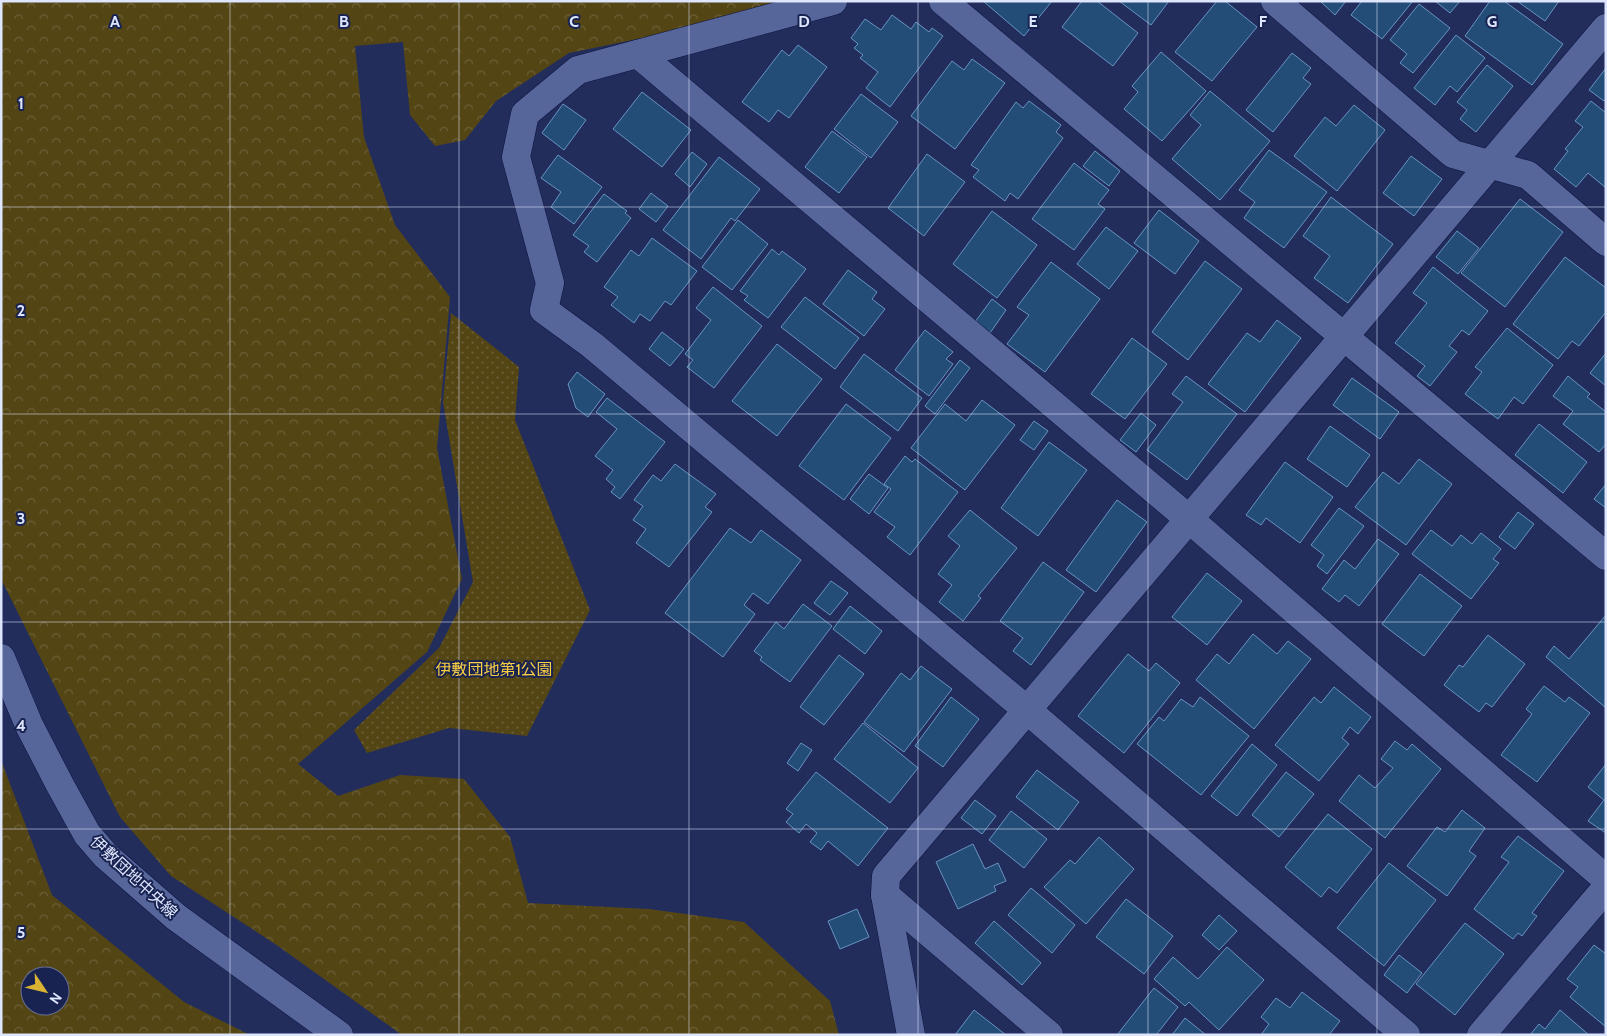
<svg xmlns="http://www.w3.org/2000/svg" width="1607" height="1036" font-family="Cabin,'Noto Sans JP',sans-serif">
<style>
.grass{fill:url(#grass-dots)}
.forest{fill:url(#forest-crowns);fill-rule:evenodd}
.building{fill:#234c76;stroke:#6893c2}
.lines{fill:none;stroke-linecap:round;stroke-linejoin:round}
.minor-casing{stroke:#0d1340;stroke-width:29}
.minor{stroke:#57669a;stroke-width:28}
.grid{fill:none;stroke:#dee6fe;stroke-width:1;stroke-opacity:0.55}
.labels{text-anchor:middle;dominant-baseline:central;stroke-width:4;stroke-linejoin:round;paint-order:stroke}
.park-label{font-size:16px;fill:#f9ce45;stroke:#192351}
.street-label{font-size:16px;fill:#dee6fe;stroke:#192351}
.grid-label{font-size:16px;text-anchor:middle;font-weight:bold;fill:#dee6fe;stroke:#192351;stroke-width:4;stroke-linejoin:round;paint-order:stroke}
</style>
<defs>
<pattern id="grass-dots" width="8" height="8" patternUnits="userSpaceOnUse" patternTransform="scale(1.25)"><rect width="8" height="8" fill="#544515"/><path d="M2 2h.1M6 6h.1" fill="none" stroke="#6c6038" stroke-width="1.8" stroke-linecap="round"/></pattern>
<pattern id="forest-crowns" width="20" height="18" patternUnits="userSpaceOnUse" patternTransform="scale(1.25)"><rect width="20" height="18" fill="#544515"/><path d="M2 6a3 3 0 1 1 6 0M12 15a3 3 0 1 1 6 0" fill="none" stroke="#6c6038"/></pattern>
</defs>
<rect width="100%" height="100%" fill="#222d5c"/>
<path class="grass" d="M451,313L519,367L515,420L590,610L527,736L449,728L367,753L354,730L439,648L473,582L443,402Z"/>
<g class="forest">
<path d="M1,1H797L760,14L569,53L496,101L465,140L435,146L410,115L403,42L355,46L364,137L395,225L450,297L437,448L462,579L427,652L298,764L338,796L400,775L464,779L510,837L528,903L649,909L744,922L830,1001L839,1035H402L278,946L171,876L120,817L1,579Z"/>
<path d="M1,760L52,895L184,1002L250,1035H1ZM30,976H60V1006H30Z"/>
</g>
<g class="building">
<path d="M983,1H1052L1024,36Z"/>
<path d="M1082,1H1097L1138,33L1113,66L1062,27Z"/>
<path d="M1119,1H1169L1151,25Z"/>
<path d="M1217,1H1225L1257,27L1212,81L1175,52Z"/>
<path d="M1320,1H1346L1335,15Z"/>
<path d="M1362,1H1413L1382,39L1351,15Z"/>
<path d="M1435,1H1460L1450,13Z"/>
<path d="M1490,1H1504L1563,44L1532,85L1465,36Z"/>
<path d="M1517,1H1559L1545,21Z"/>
<path d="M1419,4L1450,28L1413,73L1400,63L1407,54L1390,40Z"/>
<path d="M892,15L911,29L916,22L929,32L932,28L943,36L890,107L866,88L878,72L860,58L863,55L854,48L858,44L851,38L865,19L881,30Z"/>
<path d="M1456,35L1485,58L1457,92L1450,86L1435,105L1414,88Z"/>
<path d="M798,45L827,67L789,118L778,110L769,122L742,102L782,50L789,56Z"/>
<path d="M1161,52L1206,91L1162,141L1124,109L1138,92L1132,86Z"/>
<path d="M1292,53L1311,68L1303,78L1311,84L1273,132L1246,110Z"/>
<path d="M972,59L1005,83L955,149L911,116L952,61L964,70Z"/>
<path d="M1487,65L1513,86L1476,132L1460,119L1467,110L1457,102Z"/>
<path d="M1606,68V99L1604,101L1589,90Z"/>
<path d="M1210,91L1270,141L1220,200L1172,159L1201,125L1190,115Z"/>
<path d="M642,92L691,130L662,167L613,129Z"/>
<path d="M861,94L898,122L871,158L834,129Z"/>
<path d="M1029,101L1061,125L1056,132L1063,138L1018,199L1010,193L1005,201L973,177L979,170L971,165L1016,102L1023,108Z"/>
<path d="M1591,101L1606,113V188L1588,173L1576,187L1554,169L1568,151L1565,149L1583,127L1575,121Z"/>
<path d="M563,104L586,120L564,150L542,133Z"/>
<path d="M1354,105L1385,130L1337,191L1294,156L1325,117L1336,126Z"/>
<path d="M832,131L867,157L839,193L805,167Z"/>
<path d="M1269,150L1327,192L1284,248L1244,218L1255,202L1239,190Z"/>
<path d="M1095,151L1120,171L1109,186L1083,166Z"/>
<path d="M692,152L707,164L690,187L675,174Z"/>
<path d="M927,154L965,182L924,236L888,208Z"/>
<path d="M558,155L602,187L574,224L551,207L561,192L541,178Z"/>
<path d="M1411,156L1442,179L1414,216L1383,193Z"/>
<path d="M719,157L760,189L735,221L731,218L701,259L663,230Z"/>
<path d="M1074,163L1109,190L1098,204L1105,209L1074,250L1032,219Z"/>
<path d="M651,193L668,206L656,222L639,209Z"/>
<path d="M604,194L627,211L625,213L631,218L597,262L584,252L589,246L573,235Z"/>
<path d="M1331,197L1393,244L1348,303L1314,278L1330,256L1303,236Z"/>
<path d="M1520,199L1563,232L1505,307L1461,273Z"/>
<path d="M1159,210L1199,241L1175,274L1134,243Z"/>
<path d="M992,211L1037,245L997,298L953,264Z"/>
<path d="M738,220L768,244L732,290L702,267Z"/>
<path d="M1106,227L1138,251L1109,289L1077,264Z"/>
<path d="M1457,231L1479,248L1458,274L1436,257Z"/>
<path d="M652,238L697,271L671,305L665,301L650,321L640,314L634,323L611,305L618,297L604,287L631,250L639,256Z"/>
<path d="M772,249L779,255L782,251L806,269L768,318L744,300L748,296L740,291Z"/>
<path d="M1565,257L1606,288V312L1579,346L1572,341L1558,359L1513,324Z"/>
<path d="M1205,261L1242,289L1188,360L1152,332Z"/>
<path d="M1051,262L1100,299L1045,372L1007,344L1029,315L1017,307Z"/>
<path d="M1433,267L1488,311L1469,335L1462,330L1449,346L1457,352L1430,386L1417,376L1425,366L1395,343L1427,303L1413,293Z"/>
<path d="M848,270L877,292L872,299L885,309L864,336L823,304Z"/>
<path d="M713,287L762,326L714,388L687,367L693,360L685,354L711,320L696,308Z"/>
<path d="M805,297L859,338L835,369L781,327Z"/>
<path d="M992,299L1006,310L990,333L975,322Z"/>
<path d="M1277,320L1301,338L1245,412L1208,384L1247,333L1260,342Z"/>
<path d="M1507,328L1553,365L1523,404L1514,397L1498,419L1465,394L1482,372L1475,367Z"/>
<path d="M925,330L953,352L946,359L953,364L929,396L895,370Z"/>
<path d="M662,332L684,349L670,366L649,349Z"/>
<path d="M1132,338L1167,364L1125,419L1091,394Z"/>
<path d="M777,344L822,379L777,436L732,401Z"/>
<path d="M1606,353V386L1590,373Z"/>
<path d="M864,354L922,398L898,431L840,387Z"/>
<path d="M960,360L970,368L935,414L925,406Z"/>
<path d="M577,372L605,394L588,417L576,408L568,384Z"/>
<path d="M1186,376L1237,414L1187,480L1147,450L1183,402L1172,394Z"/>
<path d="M1568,376L1590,394L1587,397L1606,412V444L1599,452L1563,424L1573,411L1553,396Z"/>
<path d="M1352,378L1399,412L1380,439L1333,405Z"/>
<path d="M607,398L665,442L620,499L611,492L615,487L606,479L613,470L595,456L617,429L596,412Z"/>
<path d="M982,400L1015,425L965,490L911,448L945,404L966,421Z"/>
<path d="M846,404L891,438L844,500L799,466Z"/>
<path d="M1141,413L1156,425L1136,452L1120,440Z"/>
<path d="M1034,421L1048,431L1034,450L1020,440Z"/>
<path d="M1539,424L1587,462L1563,493L1515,455Z"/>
<path d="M1330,426L1370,455L1347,487L1307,459Z"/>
<path d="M1049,442L1087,470L1038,536L1001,508Z"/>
<path d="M905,456L912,462L915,459L958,492L910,555L887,537L895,527L874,512L891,489L884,484Z"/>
<path d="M1419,459L1452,484L1406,545L1355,507L1383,472L1399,484Z"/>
<path d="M1285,462L1333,497L1300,543L1266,518L1261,525L1246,515Z"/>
<path d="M675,464L716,494L705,507L712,512L669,567L636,543L646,529L633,520L643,506L634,500L653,475L661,481Z"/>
<path d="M869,474L888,488L869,514L850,499Z"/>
<path d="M1606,484V508L1594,499Z"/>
<path d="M1117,500L1147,522L1096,592L1066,570Z"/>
<path d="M1339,508L1364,526L1327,574L1317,566L1324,555L1311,545Z"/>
<path d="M970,510L1017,548L978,596L981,598L963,621L939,602L952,585L938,574L960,546L948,536Z"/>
<path d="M1518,512L1534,524L1515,549L1499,537Z"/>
<path d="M730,528L751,543L761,530L801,560L768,604L753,593L744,605L755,614L723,657L665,613Z"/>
<path d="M1431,530L1452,546L1461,535L1472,544L1481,533L1501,549L1493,559L1499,563L1471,599L1412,554Z"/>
<path d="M1378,539L1399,554L1359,606L1345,595L1339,602L1322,589L1344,560L1355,569Z"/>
<path d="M1043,562L1084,592L1031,665L1013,651L1023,638L1000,621Z"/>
<path d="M1207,573L1242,601L1207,645L1172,617Z"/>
<path d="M1420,574L1462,606L1424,656L1382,624Z"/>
<path d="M831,581L848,593L830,615L814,603Z"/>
<path d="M803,604L832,626L790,682L760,660L762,657L754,651L776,622L784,629Z"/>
<path d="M850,606L882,631L865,654L833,629Z"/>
<path d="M1606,615V708L1546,657L1554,646L1569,659Z"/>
<path d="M1253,634L1277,654L1288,641L1311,659L1254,729L1196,680L1217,654L1229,664Z"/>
<path d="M1488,635L1525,664L1492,707L1486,703L1479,712L1444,685L1459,665L1463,667Z"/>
<path d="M1128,654L1149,671L1156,663L1180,683L1124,753L1078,716Z"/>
<path d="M839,655L864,674L824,725L800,707Z"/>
<path d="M921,666L952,689L904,752L864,722L901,673L910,680Z"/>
<path d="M1544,686L1565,702L1569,697L1590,713L1537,782L1501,755L1532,714L1526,709Z"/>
<path d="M1334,687L1371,717L1358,734L1350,727L1342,738L1349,744L1319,781L1275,745L1314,697L1321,703Z"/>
<path d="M951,697L979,719L943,767L915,746Z"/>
<path d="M1200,697L1249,736L1201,795L1137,744L1159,717L1164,721L1181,699L1193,707Z"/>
<path d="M863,723L918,768L890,803L834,759Z"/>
<path d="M1395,741L1407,750L1412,744L1441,769L1385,838L1339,801L1359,775L1375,788L1393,768L1381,759Z"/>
<path d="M801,743L812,750L798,771L787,763Z"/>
<path d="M1252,744L1277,765L1237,816L1211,796Z"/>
<path d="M1606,764V833L1588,821L1604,800L1588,787Z"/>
<path d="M1037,770L1079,802L1058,830L1016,797Z"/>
<path d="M816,772L888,828L858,866L828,841L821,850L810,842L817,833L806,824L799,833L786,822L793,814L786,809Z"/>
<path d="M1286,772L1314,794L1279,837L1252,815Z"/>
<path d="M975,800L996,816L982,834L961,818Z"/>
<path d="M1462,810L1485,828L1469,851L1476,856L1447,896L1407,866L1437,827L1445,832Z"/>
<path d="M1011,811L1047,839L1024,868L989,840Z"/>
<path d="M1328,814L1372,849L1337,893L1329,887L1321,897L1285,867Z"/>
<path d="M1518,836L1564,871L1532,913L1537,916L1522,936L1518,933L1513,939L1474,909L1509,862L1501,857Z"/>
<path d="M1099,837L1134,869L1086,924L1044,887L1070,860L1075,864Z"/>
<path d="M973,844L985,869L998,863L1006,881L994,886L996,891L958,909L936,862Z"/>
<path d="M1389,863L1436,900L1384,966L1337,928Z"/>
<path d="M1031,888L1075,925L1052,953L1008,915Z"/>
<path d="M1126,899L1173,936L1144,974L1096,937Z"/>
<path d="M857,909L869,937L840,949L828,921Z"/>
<path d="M1219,915L1237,931L1219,950L1202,935Z"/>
<path d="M994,921L1041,963L1022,985L975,943Z"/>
<path d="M1465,923L1504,954L1455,1015L1416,984Z"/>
<path d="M1594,945L1606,954V1027L1570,997L1578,987L1567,979Z"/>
<path d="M1227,947L1264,980L1219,1030L1189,1002L1185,1006L1154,979L1173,957L1198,979Z"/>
<path d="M1399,955L1422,973L1407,993L1384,975Z"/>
<path d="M1154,988L1178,1007L1156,1035H1117Z"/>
<path d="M1302,992L1340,1021L1329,1035H1261L1269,1024L1261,1017L1276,998L1290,1008Z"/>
<path d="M974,1010L1006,1035H955Z"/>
<path d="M1560,1010L1589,1035H1530L1539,1024L1545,1029Z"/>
<path d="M1185,1018L1206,1035H1172Z"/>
</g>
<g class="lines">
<defs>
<g id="minor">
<path d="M833,1L578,70L525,114L516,157L550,283L544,310L592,345L1027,710L1406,1035"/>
<path d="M943,1L1606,556"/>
<path d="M1275,1L1453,154L1528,175L1606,242"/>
<path d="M638,54L1189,519L1606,879"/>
<path d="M1,658L29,725L60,785L87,834L106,856L176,917L339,1035"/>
<path d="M885,895L1049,1035"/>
<path d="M911,1035L885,895L886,876L1606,28"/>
<path d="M1481,1035L1606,888"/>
</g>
</defs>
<use href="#minor" class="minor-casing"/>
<use href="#minor" class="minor"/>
</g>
<path class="grid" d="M230,1V1035M459,1V1035M689,1V1035M918,1V1035M1148,1V1035M1377,1V1035M1,207H1606M1,414H1606M1,622H1606M1,829H1606"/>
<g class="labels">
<g class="park-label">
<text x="494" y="669">伊敷団地第1公園</text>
</g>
<g class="street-label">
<text transform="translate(134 877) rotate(43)">伊敷団地中央線</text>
</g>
</g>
<g class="grid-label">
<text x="115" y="27">A</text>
<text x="344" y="27">B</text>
<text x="574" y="27">C</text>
<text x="804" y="27">D</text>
<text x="1033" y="27">E</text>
<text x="1263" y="27">F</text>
<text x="1492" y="27">G</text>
<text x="21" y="109">1</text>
<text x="21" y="316">2</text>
<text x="21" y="524">3</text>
<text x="21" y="731">4</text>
<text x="21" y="938">5</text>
</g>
<rect width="1607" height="1036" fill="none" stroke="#dee6fe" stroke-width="5"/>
<g transform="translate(45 991) rotate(125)"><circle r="24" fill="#192351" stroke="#687196"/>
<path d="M0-4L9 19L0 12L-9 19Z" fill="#dab333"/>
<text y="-8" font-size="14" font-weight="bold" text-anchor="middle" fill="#dee6fe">N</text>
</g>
</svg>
